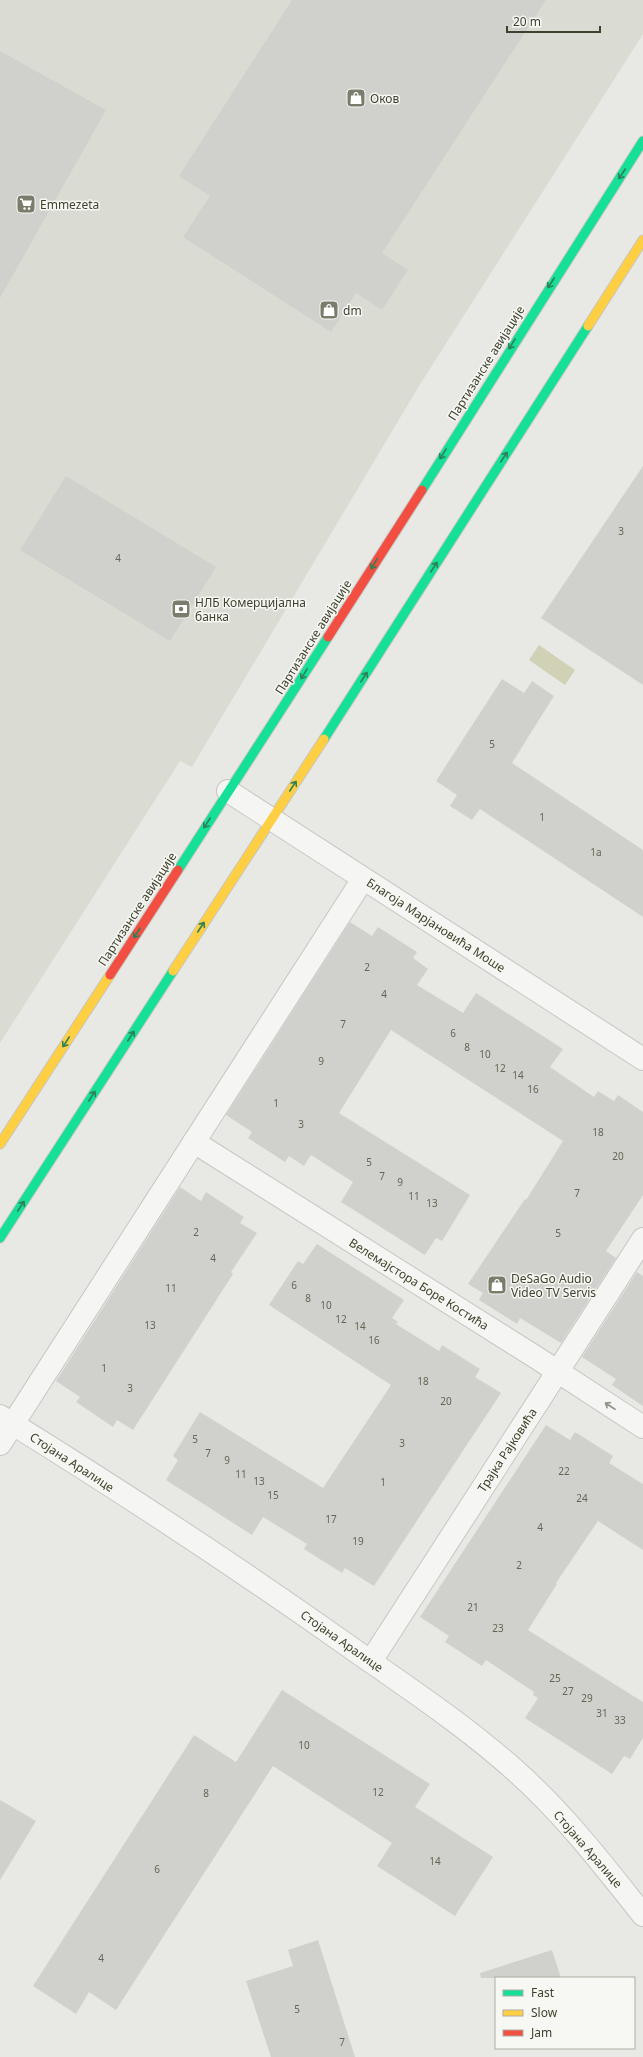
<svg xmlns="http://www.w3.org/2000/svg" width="643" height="2057" font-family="'Noto Sans',sans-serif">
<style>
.built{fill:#dadcd3}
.water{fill:#d1d1b5}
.building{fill:#d0d1cc}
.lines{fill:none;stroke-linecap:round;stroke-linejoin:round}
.street-casing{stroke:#c6c7c2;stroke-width:24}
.fast-casing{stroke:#c6c7c2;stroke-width:11}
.slow-casing{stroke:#c6c7c2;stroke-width:11}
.jam-casing{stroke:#c6c7c2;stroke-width:11}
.street{stroke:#f5f5f3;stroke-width:22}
.fast{stroke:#16e098;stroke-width:9}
.slow{stroke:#ffcf43;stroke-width:9}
.jam{stroke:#f24e42;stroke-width:9}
.oneway{stroke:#2e8157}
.oneway2{stroke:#909286}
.labels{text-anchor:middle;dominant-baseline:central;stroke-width:3;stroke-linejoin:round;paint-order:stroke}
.number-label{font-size:10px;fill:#636655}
.poi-label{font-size:12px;fill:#3e412c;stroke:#f7f7f3;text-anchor:start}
.street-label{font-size:12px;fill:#3e412c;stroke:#f7f7f3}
</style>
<rect width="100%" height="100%" fill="#e8e9e4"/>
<path class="built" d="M0,0H643V34L419,386L192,767L180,761L0,1043Z"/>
<path class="water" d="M539,645L575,670L565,685L529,660Z"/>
<g class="building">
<path d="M292,0H546L382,253L408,270L382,310L356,293L331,332L183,237L210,196L179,176Z"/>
<path d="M0,51L106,110L0,298Z"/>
<path d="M643,466V685L541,618Z"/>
<path d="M66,476L216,567L170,641L20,550Z"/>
<path d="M502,679L524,693L532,681L554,696L512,763L643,850V917L480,809L472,820L450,806L457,795L436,781Z"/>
<path d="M350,922L372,936L378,927L417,952L413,958L428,969L417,985L463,1013L476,993L563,1049L550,1067L594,1097L598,1091L614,1101L618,1095L643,1112V1195L606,1251L616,1258L561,1343L520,1318L517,1324L479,1300L483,1293L468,1284L525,1199L526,1200L563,1141L391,1030L339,1113L470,1195L442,1241L436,1238L425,1255L341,1202L353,1182L311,1155L304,1166L289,1156L285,1162L248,1138L252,1132L226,1115Z"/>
<path d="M180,1187L201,1201L206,1192L244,1217L240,1223L257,1233L231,1272L233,1274L133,1430L117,1420L113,1427L76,1402L80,1397L56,1381Z"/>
<path d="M317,1244L404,1300L392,1318L398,1322L396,1324L439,1351L442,1345L458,1355L480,1369L475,1377L501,1393L374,1586L345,1568L342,1573L304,1549L307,1544L263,1517L252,1535L166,1480L178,1460L173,1456L200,1412L323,1488L391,1385L269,1305L298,1261L303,1264Z"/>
<path d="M637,1272L643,1276V1406L612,1385L616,1379L582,1357Z"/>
<path d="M546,1425L570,1440L575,1432L613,1456L609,1463L643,1484V1550L598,1521L556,1583L557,1584L528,1630L643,1702V1738L630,1759L624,1756L612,1774L525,1718L538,1698L533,1695L534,1692L486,1660L482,1666L445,1642L449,1636L420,1617Z"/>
<path d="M282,1690L430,1784L415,1807L493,1857L455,1916L377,1866L392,1843L273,1766L116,2010L89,1992L76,2014L33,1986L194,1735L236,1762Z"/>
<path d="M0,1800L36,1821L0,1880Z"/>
<path d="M318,1940L355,2057H271L246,1981L293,1966L288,1950Z"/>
<path d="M552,1950L561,1978H481L480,1973Z"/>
</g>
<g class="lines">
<defs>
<g id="street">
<path d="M228,791L643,1059"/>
<path d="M194,1142L537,1358L643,1427"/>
<path d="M0,1416C118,1489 234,1565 347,1645C405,1686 465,1725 518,1773C565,1815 604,1866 643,1915"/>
<path d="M0,1444L363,879"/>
<path d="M371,1661L643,1239"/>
</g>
<g id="fast">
<path d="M422,490L643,141"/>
<path d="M324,739L588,326"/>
<path d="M178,870L328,637"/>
<path d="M0,1238L173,971"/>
</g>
<g id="slow">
<path d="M588,326L643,240"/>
<path d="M173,971L324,739"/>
<path d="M0,1144L110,975"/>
</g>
<g id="jam">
<path d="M328,637L422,490"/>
<path d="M110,975L178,870"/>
</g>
</defs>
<use href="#street" class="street-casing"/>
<use href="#fast" class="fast-casing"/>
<use href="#slow" class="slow-casing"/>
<use href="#jam" class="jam-casing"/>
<use href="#street" class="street"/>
<use href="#fast" class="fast"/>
<use href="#slow" class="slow"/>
<use href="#jam" class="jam"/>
</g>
<defs><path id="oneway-shaft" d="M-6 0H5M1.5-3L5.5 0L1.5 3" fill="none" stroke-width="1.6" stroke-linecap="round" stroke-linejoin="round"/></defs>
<g class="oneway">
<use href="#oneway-shaft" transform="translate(622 174) rotate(123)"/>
<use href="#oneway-shaft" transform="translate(551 283) rotate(123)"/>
<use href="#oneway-shaft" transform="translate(512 344) rotate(122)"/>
<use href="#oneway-shaft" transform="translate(443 454) rotate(122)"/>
<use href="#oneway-shaft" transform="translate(504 457) rotate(-57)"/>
<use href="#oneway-shaft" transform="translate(374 564) rotate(122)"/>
<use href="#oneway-shaft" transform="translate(434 567) rotate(-57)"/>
<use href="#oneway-shaft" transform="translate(304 674) rotate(122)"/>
<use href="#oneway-shaft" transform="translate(364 677) rotate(-57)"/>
<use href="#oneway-shaft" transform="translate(293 786) rotate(-57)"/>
<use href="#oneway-shaft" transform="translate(207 823) rotate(123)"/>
<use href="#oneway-shaft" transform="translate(201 927) rotate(-57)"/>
<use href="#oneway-shaft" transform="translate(137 933) rotate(123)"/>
<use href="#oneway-shaft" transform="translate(131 1036) rotate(-57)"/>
<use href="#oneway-shaft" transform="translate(66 1042) rotate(123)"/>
<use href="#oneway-shaft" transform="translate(92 1096) rotate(-57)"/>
<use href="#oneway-shaft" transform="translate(21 1206) rotate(-57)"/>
</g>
<use class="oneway2" href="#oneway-shaft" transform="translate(610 1406) rotate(-147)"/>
<defs>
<symbol id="shop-square" viewBox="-11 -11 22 22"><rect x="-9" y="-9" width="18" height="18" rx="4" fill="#7a7c6c" stroke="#f7f7f3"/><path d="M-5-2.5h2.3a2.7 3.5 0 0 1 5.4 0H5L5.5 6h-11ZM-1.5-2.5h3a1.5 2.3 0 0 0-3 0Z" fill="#fff"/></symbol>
<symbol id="supermarket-square" viewBox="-11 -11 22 22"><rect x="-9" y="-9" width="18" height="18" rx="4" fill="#7a7c6c" stroke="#f7f7f3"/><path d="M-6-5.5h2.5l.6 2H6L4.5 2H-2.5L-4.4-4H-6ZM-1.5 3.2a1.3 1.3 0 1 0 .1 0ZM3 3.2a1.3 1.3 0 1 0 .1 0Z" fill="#fff"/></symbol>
<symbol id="bank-square" viewBox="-11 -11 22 22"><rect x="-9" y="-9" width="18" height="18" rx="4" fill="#7a7c6c" stroke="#f7f7f3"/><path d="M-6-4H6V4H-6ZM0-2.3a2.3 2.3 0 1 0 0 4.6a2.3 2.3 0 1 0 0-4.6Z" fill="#fff"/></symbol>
</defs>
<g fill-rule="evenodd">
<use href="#shop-square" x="345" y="87" width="22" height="22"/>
<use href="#supermarket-square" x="15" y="193" width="22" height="22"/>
<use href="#shop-square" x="318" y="299" width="22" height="22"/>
<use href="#bank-square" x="170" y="598" width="22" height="22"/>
<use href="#shop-square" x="486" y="1274" width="22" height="22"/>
</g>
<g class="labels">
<g class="number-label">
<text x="621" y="531">3</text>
<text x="118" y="558">4</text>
<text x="492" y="744">5</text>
<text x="542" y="817">1</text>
<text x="596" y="852">1a</text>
<text x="367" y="967">2</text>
<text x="384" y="994">4</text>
<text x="343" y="1024">7</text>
<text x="453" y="1033">6</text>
<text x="467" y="1047">8</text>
<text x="485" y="1054">10</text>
<text x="321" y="1061">9</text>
<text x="500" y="1068">12</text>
<text x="518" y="1075">14</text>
<text x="533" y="1089">16</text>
<text x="276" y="1103">1</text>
<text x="301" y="1124">3</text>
<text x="598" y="1132">18</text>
<text x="618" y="1156">20</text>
<text x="369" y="1162">5</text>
<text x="382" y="1176">7</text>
<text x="400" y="1182">9</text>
<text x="577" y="1193">7</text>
<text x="414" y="1196">11</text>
<text x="432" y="1203">13</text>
<text x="196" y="1232">2</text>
<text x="558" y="1233">5</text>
<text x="213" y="1258">4</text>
<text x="294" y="1285">6</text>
<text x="171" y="1288">11</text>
<text x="308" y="1298">8</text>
<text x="326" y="1305">10</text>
<text x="341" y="1319">12</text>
<text x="150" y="1325">13</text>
<text x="360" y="1326">14</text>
<text x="374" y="1340">16</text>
<text x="104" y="1368">1</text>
<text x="423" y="1381">18</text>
<text x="130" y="1388">3</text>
<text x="446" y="1401">20</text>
<text x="195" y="1439">5</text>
<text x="402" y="1443">3</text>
<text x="208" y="1453">7</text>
<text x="227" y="1460">9</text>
<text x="564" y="1471">22</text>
<text x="241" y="1474">11</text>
<text x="259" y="1481">13</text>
<text x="383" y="1482">1</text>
<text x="273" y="1495">15</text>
<text x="582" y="1498">24</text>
<text x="331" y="1519">17</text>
<text x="540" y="1527">4</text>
<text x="358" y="1541">19</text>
<text x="519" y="1565">2</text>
<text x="473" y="1607">21</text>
<text x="498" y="1628">23</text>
<text x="555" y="1678">25</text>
<text x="568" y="1691">27</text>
<text x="587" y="1698">29</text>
<text x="602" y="1713">31</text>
<text x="620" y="1720">33</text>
<text x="304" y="1745">10</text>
<text x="378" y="1792">12</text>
<text x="206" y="1793">8</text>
<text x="435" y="1861">14</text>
<text x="157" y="1869">6</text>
<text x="101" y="1958">4</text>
<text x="297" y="2009">5</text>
<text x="342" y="2042">7</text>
</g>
<g class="poi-label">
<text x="370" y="98">Оков</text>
<text x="40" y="204">Emmezeta</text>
<text x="343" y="310">dm</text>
<text x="195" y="602">НЛБ Комерцијална<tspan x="195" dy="14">банка</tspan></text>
<text x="511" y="1278">DeSaGo Audio<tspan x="511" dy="14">Video TV Servis</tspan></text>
</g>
<g class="street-label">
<text transform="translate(486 363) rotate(-58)">Партизанске авијације</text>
<text transform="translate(313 637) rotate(-58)">Партизанске авијације</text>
<text transform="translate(137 909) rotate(-57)">Партизанске авијације</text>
<text transform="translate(436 925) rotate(33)">Благоја Марјановића Моше</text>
<text transform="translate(419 1284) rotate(32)">Велемајстора Боре Костића</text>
<text transform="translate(507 1450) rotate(-57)">Трајка Рајковића</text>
<text transform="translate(72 1462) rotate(33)">Стојана Аралице</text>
<text transform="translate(342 1641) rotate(35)">Стојана Аралице</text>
<text transform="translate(588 1849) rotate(49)">Стојана Аралице</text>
</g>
</g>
<rect x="495" y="1977" width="140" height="72" fill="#f7f7f3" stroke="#adaea3"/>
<rect x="503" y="1990" width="20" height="6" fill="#16e098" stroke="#adaea3"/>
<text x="531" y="1997" font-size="12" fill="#3e412c">Fast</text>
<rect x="503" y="2010" width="20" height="6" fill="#ffcf43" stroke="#adaea3"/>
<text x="531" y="2017" font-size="12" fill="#3e412c">Slow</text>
<rect x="503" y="2030" width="20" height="6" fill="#f24e42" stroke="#adaea3"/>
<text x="531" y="2037" font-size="12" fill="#3e412c">Jam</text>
<path d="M507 26v6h93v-6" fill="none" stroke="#3e412c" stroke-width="2"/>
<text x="513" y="26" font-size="12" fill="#3e412c" stroke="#f7f7f3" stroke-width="3" paint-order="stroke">20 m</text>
</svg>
